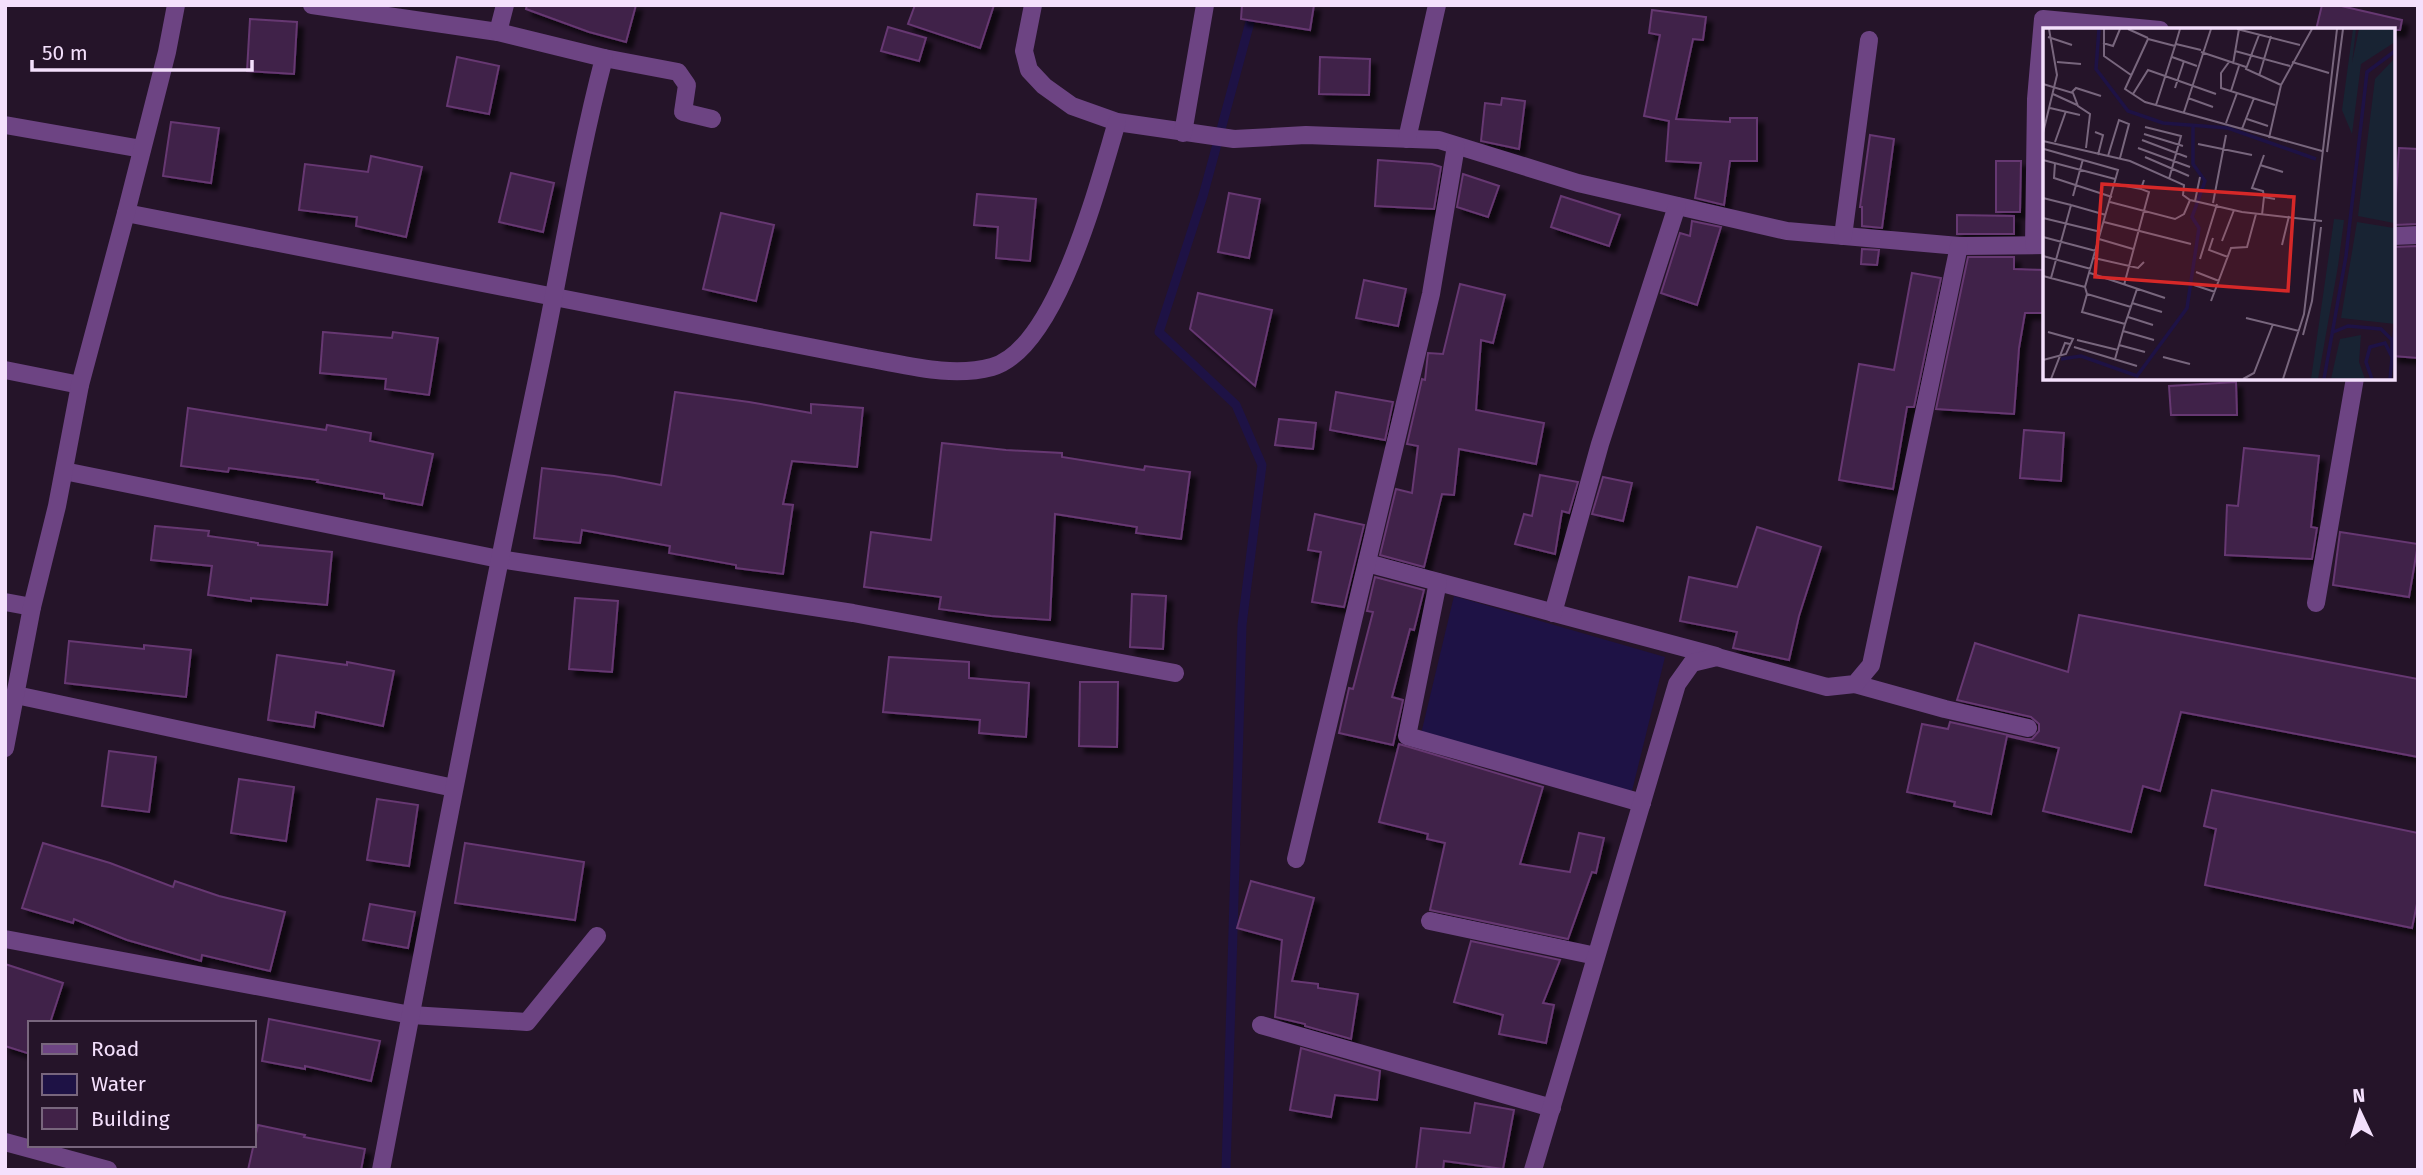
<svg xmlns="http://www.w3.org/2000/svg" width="2423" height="1175" font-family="'Fira Sans',sans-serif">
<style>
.water{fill:#1e1245}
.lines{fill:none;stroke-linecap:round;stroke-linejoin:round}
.stream{stroke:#1e1245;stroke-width:9}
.building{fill:#412248;stroke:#663772;stroke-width:2;filter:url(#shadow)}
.minor{stroke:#6d4483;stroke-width:18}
.inset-river{fill:none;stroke:#1e1245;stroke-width:3.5}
.inset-road{fill:none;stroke:#78667d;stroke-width:2}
.view{fill:#d62828;fill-opacity:0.15;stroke:#d62828;stroke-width:3.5}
.inset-edge{fill:none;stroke:#f4e0fc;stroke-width:3.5}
</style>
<defs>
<filter id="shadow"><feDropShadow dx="6" dy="6" stdDeviation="2" flood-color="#0009"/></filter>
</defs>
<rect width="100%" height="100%" fill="#251429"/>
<path class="water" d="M1454,596L1665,657L1632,791L1421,734Z"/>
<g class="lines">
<path class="stream" d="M1226,1170L1242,625L1262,465L1236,405L1159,332L1203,196L1253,11"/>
</g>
<g class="building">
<path d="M527,5H636L626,42L589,32L526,9Z"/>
<path d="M915,5H994L980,48L908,24Z"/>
<path d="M1242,5H1314L1310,30L1241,19Z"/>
<path d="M2322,5H2337L2402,20L2400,30H2316Z"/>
<path d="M1652,10L1706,17L1703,40L1693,39L1676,119L1730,122V118H1757V161H1730L1724,205L1695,198L1701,163L1666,161L1669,121L1644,116L1660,35L1649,33Z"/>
<path d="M250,19L297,22L294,74L247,71Z"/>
<path d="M888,27L926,38L919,61L881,51Z"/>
<path d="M457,57L499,66L489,114L447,106Z"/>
<path d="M1320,57L1370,59L1369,95L1319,94Z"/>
<path d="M1502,98L1525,101L1519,149L1481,141L1485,103L1501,105Z"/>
<path d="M171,122L219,128L211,183L163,176Z"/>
<path d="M1870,135L1894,139L1882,228L1862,226V207H1860Z"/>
<path d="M2399,148L2418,149V224L2394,225Z"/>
<path d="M371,156L422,167L406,237L356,226L357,217L299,210L305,164L368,172Z"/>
<path d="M1378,160L1432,164L1441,167L1434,209L1375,206Z"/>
<path d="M1996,161H2021L2020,212H1996Z"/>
<path d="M511,173L554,183L543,232L499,222Z"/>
<path d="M1463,174L1499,186L1488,217L1457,207Z"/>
<path d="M1229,193L1260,199L1249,258L1218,252Z"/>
<path d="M977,194L1036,199L1030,261L996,258L998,227L974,225Z"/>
<path d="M1561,196L1620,215L1609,246L1551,227Z"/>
<path d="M721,213L774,225L756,301L703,289Z"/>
<path d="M1957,215L2014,216V234H1957Z"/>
<path d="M1692,221L1721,227L1697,305L1661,293L1680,233L1690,236Z"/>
<path d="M2418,246V358L2393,356V247Z"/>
<path d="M1862,249L1879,250L1877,265L1861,264Z"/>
<path d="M1968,257H2014V269L2045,270V313H2025L2019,348L2014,414L1936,409Z"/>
<path d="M1912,273L1941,278L1914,407H1907L1893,489L1839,480L1859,364L1894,370Z"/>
<path d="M1364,280L1406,289L1398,326L1356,318Z"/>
<path d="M1460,284L1505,295L1493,343L1481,340L1476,410L1544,423L1536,464L1459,449L1454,495L1442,494L1424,567L1380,555L1396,489L1412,493L1418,446L1407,444L1422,379L1425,380L1428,353L1443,354Z"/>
<path d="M1198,293L1272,310L1255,386L1190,329Z"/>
<path d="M323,332L392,338L393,332L438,338L429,395L385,389L386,379L320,373Z"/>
<path d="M2236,382L2237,415H2171L2169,386Z"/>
<path d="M675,392L749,402L811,413V404L863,408L857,467L792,461L783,504L793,505L783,574L736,568V565L669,553L670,546L582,530L580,543L534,538L542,468L614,476L661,485Z"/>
<path d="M1336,392L1393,402L1385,440L1330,430Z"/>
<path d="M188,408L326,430L327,425L371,433L370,441L433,454L422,505L384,498V494L317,482L318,480L229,468L228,472L181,466Z"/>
<path d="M1279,419L1316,423L1313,449L1275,445Z"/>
<path d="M2024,430L2064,433L2061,481L2020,478Z"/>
<path d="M942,443L1006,450L1062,453V457L1144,470L1145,466L1190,472L1181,539L1136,533L1137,527L1055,514L1050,620L991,616L939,609L941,597L864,587L871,532L931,540Z"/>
<path d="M2244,448L2319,456L2311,527L2317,528L2312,559L2225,555L2227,505L2238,506Z"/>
<path d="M1540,475L1578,482L1569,513L1562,511L1555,554L1515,544L1524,514L1532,516Z"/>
<path d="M1603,477L1632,483L1623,521L1592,514Z"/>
<path d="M1315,514L1364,525L1344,607L1312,602L1321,552L1308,550Z"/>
<path d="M155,526L209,531L208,536L258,543V545L332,552L327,605L251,598V601L208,595L212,566L151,560Z"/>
<path d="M1757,527L1821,547L1799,616L1789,660L1733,648L1737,632L1680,621L1689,577L1737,587Z"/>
<path d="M2340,532L2418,544L2409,597L2333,585Z"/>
<path d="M1375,577L1424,590L1414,630L1410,629L1392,697L1403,700L1393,745L1339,733L1349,688L1353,689L1373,612L1367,611Z"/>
<path d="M1132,594L1166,596L1163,649L1130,647Z"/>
<path d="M575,598L618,601L612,672L569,669Z"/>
<path d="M2079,615L2418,679V757L2181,712L2160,791L2143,786L2131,832L2043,811L2059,748L2007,736L1991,814L1954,806L1955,802L1907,792L1922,724L1948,729L1950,722L2026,739H2032L2039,731V724L2031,717L1957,700L1975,643L2068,672Z"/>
<path d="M69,641L144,649V645L191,650L186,697L65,683Z"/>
<path d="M277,655L347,665V662L394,671L383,726L316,712L314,727L268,720Z"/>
<path d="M889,657L969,662V678L1029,683L1026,737L979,733L980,720L883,712Z"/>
<path d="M1080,682H1118L1117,747L1079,746Z"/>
<path d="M1399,744L1543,787L1520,864L1570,872L1579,833L1604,838L1596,873L1592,872L1568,939L1430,910L1445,843L1427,839L1428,834L1379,822Z"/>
<path d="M109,751L156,757L149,812L102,806Z"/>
<path d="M239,779L294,787L286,841L231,833Z"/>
<path d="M2212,790L2418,833V899L2412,928L2205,885L2216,829L2204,826Z"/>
<path d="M377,799L418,805L409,866L367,860Z"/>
<path d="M43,843L110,863L173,887L175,881L219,896L285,912L270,971L202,955L201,961L127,940L74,919L73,923L22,908Z"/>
<path d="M465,843L584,862L575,920L455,903Z"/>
<path d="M1251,881L1314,898L1292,981L1318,984V988L1358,994L1351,1039L1305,1026V1024L1275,1017L1282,940L1237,928Z"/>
<path d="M370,904L415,912L408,948L363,940Z"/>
<path d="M1471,941L1560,960L1543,1003L1554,1005L1546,1043L1499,1034L1503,1015L1454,1002Z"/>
<path d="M5,964L63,983L50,1023H30V1054L5,1046Z"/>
<path d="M269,1019L380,1041L371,1081L305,1066V1069L262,1061Z"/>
<path d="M1301,1048L1380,1071L1377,1100L1335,1095L1331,1117L1290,1110Z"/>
<path d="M1475,1103L1514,1110L1503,1169L1444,1161L1443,1170H1416L1421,1128L1470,1133Z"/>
<path d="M258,1125L305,1135L304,1137L365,1149L361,1170H248Z"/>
</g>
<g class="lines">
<g class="minor">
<path d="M312,5L498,32"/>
<path d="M1033,5L1024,51L1029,70L1044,86L1072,106L1117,122L1234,139L1306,135L1439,140L1578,183L1787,231L1959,246L2045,245"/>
<path d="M604,58L678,72L687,85L683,112L712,119"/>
<path d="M5,125L142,149"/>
<path d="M1183,133L1205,5"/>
<path d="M1407,139L1437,5"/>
<path d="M126,213L866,358C907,365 951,378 992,367C1057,349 1099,181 1117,122"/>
<path d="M1843,236L1869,40"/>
<path d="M2393,236L2418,235"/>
<path d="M2034,245L2036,99L2043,19L2160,30"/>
<path d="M5,370L80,385"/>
<path d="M64,471L499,559L853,613L1175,673"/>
<path d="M1367,563L1716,656"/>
<path d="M1438,582L1407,736L1642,803"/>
<path d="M5,602L32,607"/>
<path d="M2316,603L2355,378"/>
<path d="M1553,613L1600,444L1677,206"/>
<path d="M1855,684L1945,709L2028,728"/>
<path d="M16,695L454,788"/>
<path d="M5,748L32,607L57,506L80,385L126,213L167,52L176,5"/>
<path d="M1296,859L1431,294L1456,146"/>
<path d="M1430,921L1596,956"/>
<path d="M5,939L411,1015L527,1022L597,936"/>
<path d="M1261,1025L1552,1108"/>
<path d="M5,1142L108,1170"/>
<path d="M381,1170C432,903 483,636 539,370C561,266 577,161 604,58L498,32L505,5"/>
<path d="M1533,1170L1677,684L1692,663L1717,657L1827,687L1855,684L1871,665L1959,246"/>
</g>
</g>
<g transform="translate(2043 28)">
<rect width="352" height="352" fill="#251429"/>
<path d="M310,1H313L309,35L316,1H352V14L318,36L309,106L299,82ZM352,30V296L298,290L314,194L351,200V195L315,188L332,51ZM291,191L301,192L295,238L275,351H268ZM318,307L316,334L322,351H288L297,311Z" fill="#182333"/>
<path class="inset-river" d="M56,1L53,41L85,83L120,95L185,100L273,131M288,305L305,298L338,301L349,312V325M18,331L38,328L94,348L144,280L156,200L149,189L162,153L150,136V98M281,351L303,228L324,44L352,23M329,351L323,334L327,319L342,315L349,329M347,351L352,300"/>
<path class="inset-road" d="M61,1V28L88,47M85,1L105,10M137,1L132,18L105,11L82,61L102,74L279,123M194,1L257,17M216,7L203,41L238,57M5,9L29,17M60,15L70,18L77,1M133,16L158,22M192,23L247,38M158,24L203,39M129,29L154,38M14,34L38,36M186,34L178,45V60L232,77M249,34L286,45M190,36L196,1M216,48L228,8M0,56L30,65L35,78L47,86L43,120M132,60L141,33M188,63L196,38M29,64L33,60L58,68M10,66L34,77M90,66L105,42L173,66M145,70L170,79M113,77L132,18M7,80L37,87M141,84L168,1M204,91L225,98M183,95L194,65M102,99L138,108L126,151M199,101L211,70M52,104L60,107L55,127M0,105L14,47L6,1M101,106L140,118M226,110L238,57L269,1M99,112L144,129M0,113L87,133L141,157L140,167L147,172L199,184L279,193M12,114L23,83M155,116L209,127M95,120L147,139M284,124L300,1M65,128L76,92L86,96L77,130M102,129L146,148M0,132L72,151M12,135L11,150L69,169M217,137L240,144M73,156L98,161M30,168L40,131M221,169L220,163L209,160L221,127M0,170L28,177M152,173L157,149M67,174L132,191L141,186L147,172M170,175L183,107M219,187L221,169L232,171M0,190L58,204M61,194L148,216M0,209L53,223M170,210L166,222L185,229M56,211L90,221M179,213L191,182M239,217L246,188M0,228L48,241M51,230L95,240L101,234M157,231L174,176M153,244L176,253M47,245L122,270M0,248L42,259L75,142L1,121M8,250L28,177L63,187M81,257L106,164L98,161L101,152M151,257L172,264M42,259L44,266L88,279M44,266L39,284L82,296L94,261M168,273L188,220L204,219L213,186M89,275L119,284M85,289L110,297M203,290L256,303M80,303L111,312M260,307L269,273L278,199M34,312L75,322M76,317L102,324M31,319L94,338M120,329L147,336M72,331L82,296M0,332L23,326L30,311L5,304M8,351L22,315L27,316M200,351L211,345L230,296M240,351L261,286L294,1"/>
<path class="view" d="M59,156L251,169L245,263L52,249Z"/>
<rect width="352" height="352" class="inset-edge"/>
</g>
<rect width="2423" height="1175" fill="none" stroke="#f4e0fc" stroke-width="14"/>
<rect x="28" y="1021" width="228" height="126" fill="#251429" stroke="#78667d" stroke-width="2"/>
<rect x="42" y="1044" width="35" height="10" fill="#6d4483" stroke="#78667d" stroke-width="2"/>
<text x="91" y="1056" font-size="21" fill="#f4e0fc">Road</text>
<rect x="42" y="1074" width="35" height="21" fill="#1e1245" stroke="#78667d" stroke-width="2"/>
<text x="91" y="1091" font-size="21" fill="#f4e0fc">Water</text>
<rect x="42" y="1108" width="35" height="21" fill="#412248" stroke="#78667d" stroke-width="2"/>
<text x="91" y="1126" font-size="21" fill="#f4e0fc">Building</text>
<g transform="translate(2360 1112) rotate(356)" stroke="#251429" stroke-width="5" paint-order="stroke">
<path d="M0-5L12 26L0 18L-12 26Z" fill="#f4e0fc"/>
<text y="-10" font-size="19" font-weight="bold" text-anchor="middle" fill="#f4e0fc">N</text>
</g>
<path d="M32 60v10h220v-10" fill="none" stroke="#f4e0fc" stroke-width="3.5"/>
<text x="42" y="60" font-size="21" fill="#f4e0fc" stroke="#251429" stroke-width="5" paint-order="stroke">50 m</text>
</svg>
